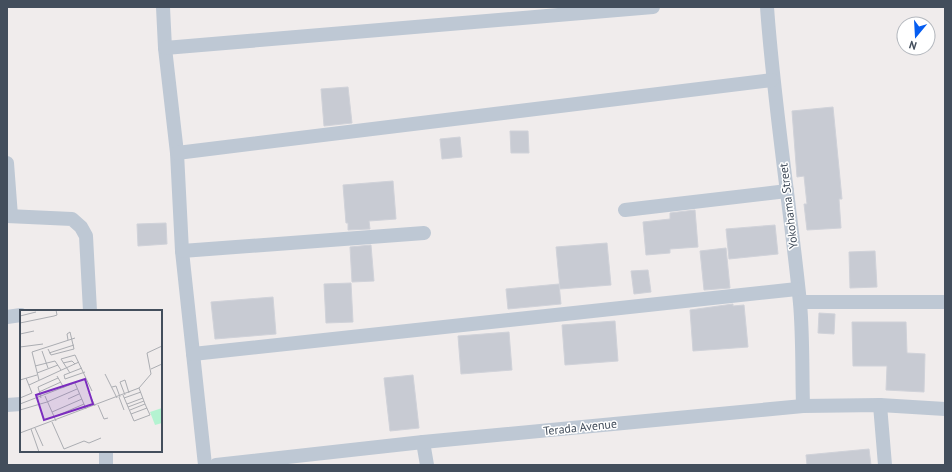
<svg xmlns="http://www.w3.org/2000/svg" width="952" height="472" font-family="'PT Sans',sans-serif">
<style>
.building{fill:#c8cbd3;stroke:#d0d2d9}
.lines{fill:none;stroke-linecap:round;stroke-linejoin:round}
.street{stroke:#bec8d4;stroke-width:14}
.labels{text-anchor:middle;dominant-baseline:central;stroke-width:3;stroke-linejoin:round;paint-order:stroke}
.street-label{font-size:12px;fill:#434e5c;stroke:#fff}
.inset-road{fill:none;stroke:#abadb2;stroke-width:1}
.view{fill:#7b2cbf;fill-opacity:0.15;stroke:#7b2cbf;stroke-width:2}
.inset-edge{fill:none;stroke:#434e5c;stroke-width:2}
</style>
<rect width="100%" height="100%" fill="#f0ecec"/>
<g class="building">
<path d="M348,87L352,123L324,126L321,89Z"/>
<path d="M833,107L842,199H839L841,228L807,230L804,204H807L804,176L797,177L792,111Z"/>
<path d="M510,131H528L529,153H511Z"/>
<path d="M460,137L462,157L442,159L440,139Z"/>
<path d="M393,181L396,219L369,221L370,229L348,230V223H346L343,185Z"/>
<path d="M695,210L698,247L670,249V253L646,255L643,222L670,219V213Z"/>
<path d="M166,223L167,244L138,246L137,224Z"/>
<path d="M775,225L778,254L729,259L726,229Z"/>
<path d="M607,243L611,285L560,289L556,247Z"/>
<path d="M371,245L374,281L352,282L350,247Z"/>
<path d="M726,248L730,288L704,290L700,251Z"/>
<path d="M875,251L877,287L850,288L849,252Z"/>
<path d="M648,270L651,292L634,294L631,271Z"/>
<path d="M351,283L353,322L326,323L324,284Z"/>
<path d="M559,284L561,304L508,309L506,289Z"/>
<path d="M273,297L276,334L215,339L211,302Z"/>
<path d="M733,304V306L744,305L748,347L693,351L690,310Z"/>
<path d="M819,313L835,314L834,334L818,333Z"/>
<path d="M615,321L618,361L565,365L562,325Z"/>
<path d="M852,322H906L907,353L925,354L924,392L886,390L887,366H853Z"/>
<path d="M509,332L512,370L461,374L458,336Z"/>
<path d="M413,375L419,428L390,431L384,378Z"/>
<path d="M869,449L871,465H807L806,455Z"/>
</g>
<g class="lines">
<g class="street">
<path d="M163,7L165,48L177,153L182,251L205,465"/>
<path d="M767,7C774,106 790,204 800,303C803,337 802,372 803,406"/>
<path d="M165,48L653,7"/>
<path d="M177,153L772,80"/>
<path d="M7,163L11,216"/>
<path d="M625,210L787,191"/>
<path d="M7,216L72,219L81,227L86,236L90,311"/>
<path d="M182,251L424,233"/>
<path d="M800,302H945"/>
<path d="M7,317L21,315"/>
<path d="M193,354L797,289"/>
<path d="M7,405L21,404"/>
<path d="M880,405L885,465"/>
<path d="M423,442L427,465"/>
<path d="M106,451V465"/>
<path d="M216,465L423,442L803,406L880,405L945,409"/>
</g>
</g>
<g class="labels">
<g class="street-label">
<text transform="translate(788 206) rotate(-97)">Yokohama Street</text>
<text transform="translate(580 427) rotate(-6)">Terada Avenue</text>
</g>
</g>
<g transform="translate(20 310)">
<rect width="142" height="142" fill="#f0ecec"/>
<path d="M142,98V113L135,115L130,102Z" fill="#b4f3d1"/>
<path class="inset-road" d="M0,6L16,2M0,13L34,6L37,5L36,0M0,24L14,21M0,37L23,34M28,39L31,45L54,39L50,22L47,24L48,30M22,41L28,58M29,43L54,35M43,53L52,51L55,54M15,56L35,51L41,60M62,58L44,65L45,69L65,62M131,59L142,54M17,63L38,55M50,63L41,49L55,45L72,81M85,64L97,88M37,66L44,78M0,70L17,65M19,70L12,42L55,28M55,73L66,99M9,75L59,52M92,77L96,76L100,87M19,82L41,72M69,83L75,96M103,85L114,111L130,105L125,94M105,85L100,72L105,70L109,83M25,86L36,111M99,87L104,100M0,88L12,83L6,68M21,88L18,77L38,68M104,88L121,82M48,89L59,84M27,92L57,79M0,94L57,72M107,94L123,88M78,95L84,109L88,108M108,97L124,91M0,100L27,92M110,100L125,94L119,78M32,102L62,89M111,104L127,98M34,107L64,94M32,112L44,139L64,131L69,133L81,128M15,118L23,136M11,119L19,142M0,123L119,78L131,64L127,43L142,36"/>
<path class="view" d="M65,69L73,94L24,110L16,85Z"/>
<rect width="142" height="142" class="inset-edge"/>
</g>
<rect width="952" height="472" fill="none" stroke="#434e5c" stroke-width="16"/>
<g transform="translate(916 36) rotate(198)"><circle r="19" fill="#ffffff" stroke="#b4b8be"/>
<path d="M0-3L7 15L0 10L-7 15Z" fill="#055df1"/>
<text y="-6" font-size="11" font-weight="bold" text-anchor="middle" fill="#434e5c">N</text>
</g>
</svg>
